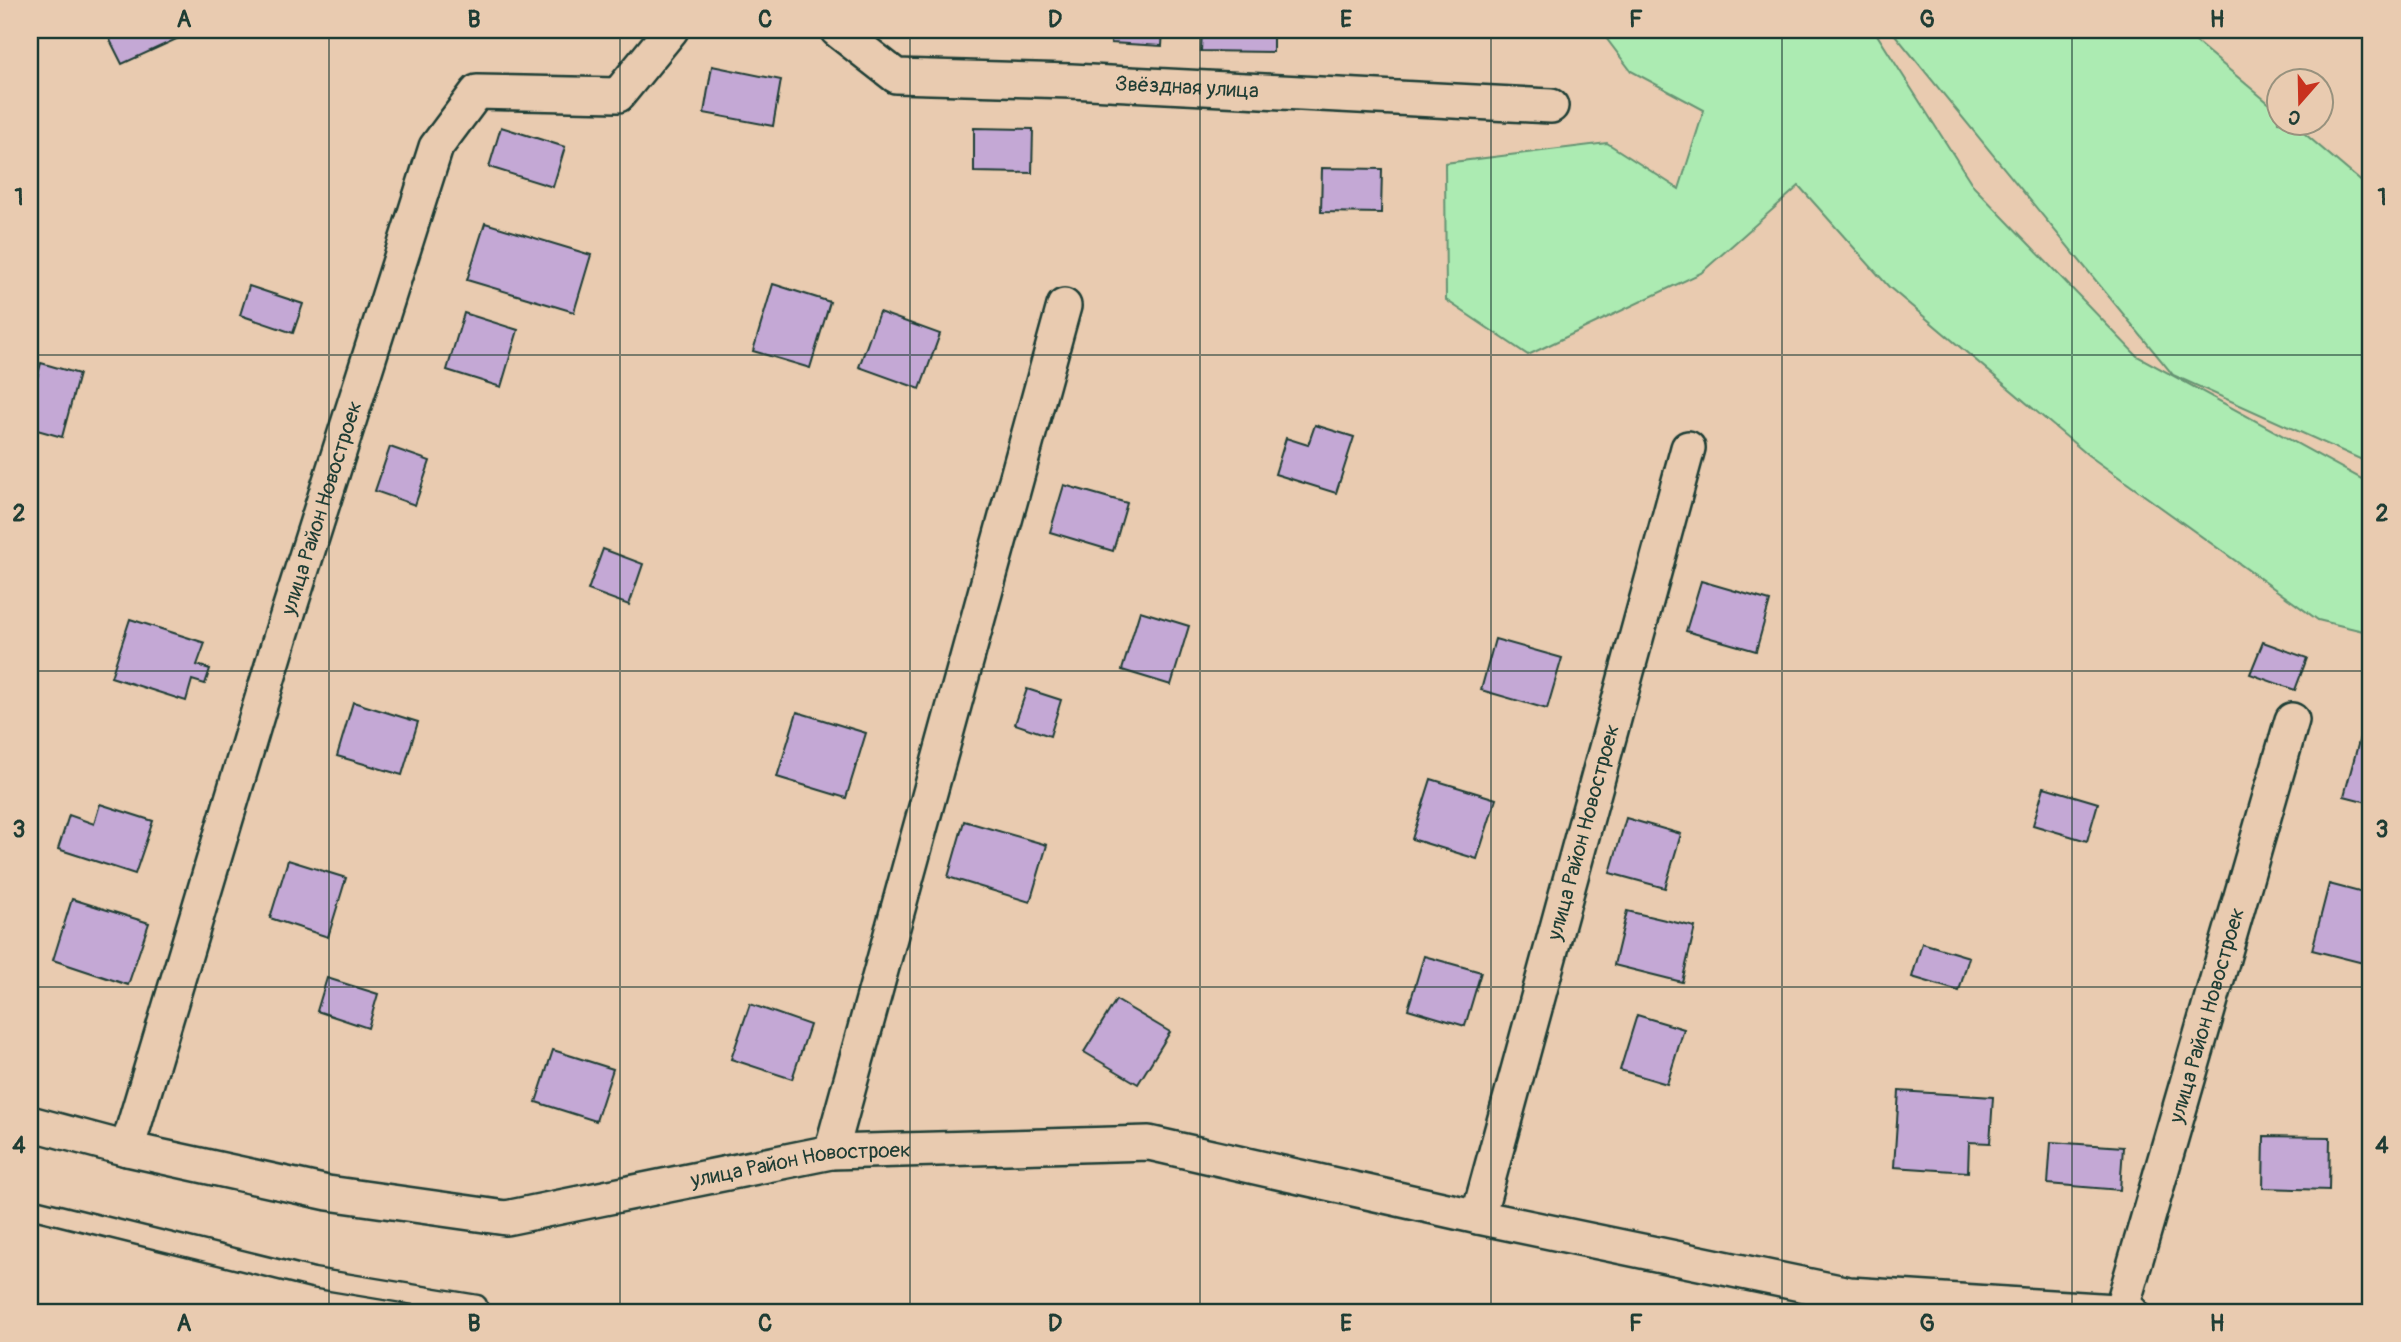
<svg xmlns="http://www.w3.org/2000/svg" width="2401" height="1342" font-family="Pangolin,sans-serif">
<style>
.green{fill:#acebb2;stroke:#669473;stroke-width:2}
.building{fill:#c4a8d5;stroke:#1f3d34;stroke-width:2}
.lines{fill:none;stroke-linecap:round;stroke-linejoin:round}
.service-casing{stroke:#1f3d34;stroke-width:23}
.minor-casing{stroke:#1f3d34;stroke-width:38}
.service{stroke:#e9cbb0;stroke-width:18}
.minor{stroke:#e9cbb0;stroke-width:33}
.grid{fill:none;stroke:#1f3d34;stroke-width:2;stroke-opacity:0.55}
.labels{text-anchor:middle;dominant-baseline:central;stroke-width:5;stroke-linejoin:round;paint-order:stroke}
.street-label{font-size:21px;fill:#1f3d34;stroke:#e9cbb0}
.neatline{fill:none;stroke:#1f3d34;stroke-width:2.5}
.grid-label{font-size:23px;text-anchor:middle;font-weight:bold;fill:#1f3d34}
</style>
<rect width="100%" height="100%" fill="#e9cbb0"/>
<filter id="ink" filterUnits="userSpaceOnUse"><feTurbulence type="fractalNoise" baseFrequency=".0143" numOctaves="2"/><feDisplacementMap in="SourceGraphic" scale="14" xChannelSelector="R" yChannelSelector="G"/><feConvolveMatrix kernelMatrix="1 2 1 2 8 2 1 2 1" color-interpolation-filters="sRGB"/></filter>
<g filter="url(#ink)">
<g class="green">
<path d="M1600,30H1874L1974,187L2137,356L2371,484V633L2318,620L2088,455L1889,287L1799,186L1701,273L1528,355L1446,300L1445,163L1607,143L1679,189L1704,110L1631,71Z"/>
<path d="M1891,30H2182L2278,111V122L2292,123L2371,190V464L2173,375Z"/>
</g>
<g class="building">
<path d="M105,30H190L192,32L122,64Z"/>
<path d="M1112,30H1163L1162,46L1111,43Z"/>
<path d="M1202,30H1273V52L1201,51Z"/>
<path d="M1441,30H1502V33L1441,32Z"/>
<path d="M712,66L781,80L773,126L704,113Z"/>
<path d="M501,127L565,147L553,187L489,167Z"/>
<path d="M974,128L1033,129L1032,173L974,172Z"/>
<path d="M1322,168L1382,169L1381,213L1321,212Z"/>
<path d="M485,223L591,255L574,312L467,280Z"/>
<path d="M773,284L830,302L810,368L753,351Z"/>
<path d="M249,286L303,304L293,333L240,315Z"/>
<path d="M879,312L940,334L920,389L859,367Z"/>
<path d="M464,313L518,330L501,387L447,370Z"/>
<path d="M41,363L79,374L62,437L30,428V404Z"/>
<path d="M1315,425L1354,437L1336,493L1275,474L1286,438L1308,445Z"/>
<path d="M390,447L430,461L415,505L375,491Z"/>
<path d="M1064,485L1127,503L1113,551L1050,532Z"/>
<path d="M603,549L643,564L629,605L588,590Z"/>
<path d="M1701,581L1770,601L1756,651L1686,631Z"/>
<path d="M1140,611L1189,626L1171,685L1122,670Z"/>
<path d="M130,619L205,643L197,665L210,669L205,684L192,680L186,701L111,677Z"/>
<path d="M1495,639L1562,658L1547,709L1481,690Z"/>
<path d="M2263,642L2307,658L2295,690L2250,674Z"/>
<path d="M1027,689L1061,700L1050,736L1015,724Z"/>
<path d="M353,702L418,722L402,775L337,756Z"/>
<path d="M797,712L866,733L846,798L777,777Z"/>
<path d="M2362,730L2371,733V803L2344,796Z"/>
<path d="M1431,779L1496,799L1477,859L1412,839Z"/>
<path d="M2044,787L2098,803L2087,841L2033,825Z"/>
<path d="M100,804L153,821L135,874L58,849L69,815L94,824Z"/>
<path d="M1626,818L1681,834L1665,888L1610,873Z"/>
<path d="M964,821L1047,845L1030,902L948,877Z"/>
<path d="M288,860L346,878L328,937L270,918Z"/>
<path d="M2329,884L2371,895V965L2312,950Z"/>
<path d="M72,899L149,923L128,985L53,960Z"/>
<path d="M1627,911L1695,927L1682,982L1614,965Z"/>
<path d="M1922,943L1969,957L1959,991L1912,977Z"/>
<path d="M1424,956L1481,972L1465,1026L1408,1009Z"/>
<path d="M327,978L378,994L368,1028L317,1011Z"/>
<path d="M1116,1000L1170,1032L1138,1084L1084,1052Z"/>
<path d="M750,1004L810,1025L792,1079L731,1059Z"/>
<path d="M1637,1015L1684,1029L1667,1084L1620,1070Z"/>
<path d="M553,1050L613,1069L596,1121L536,1102Z"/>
<path d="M1899,1091L1993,1097L1990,1143L1969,1142L1968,1172L1894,1167Z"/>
<path d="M2264,1136L2330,1137L2329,1190L2263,1188Z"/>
<path d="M2051,1142L2123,1147L2120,1190L2048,1184Z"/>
</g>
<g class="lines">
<defs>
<path id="service" d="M30,1208L313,1278L477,1305"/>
<g id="minor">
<path id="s1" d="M837,30L896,76L1071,81L1551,106"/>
<path id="s2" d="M30,1123L127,1149L328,1193L506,1218L831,1152L1149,1143L1478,1217L1849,1294L2131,1312"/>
<path id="s3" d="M127,1149L282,632L436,147L477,92L618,95L671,30"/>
<path d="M831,1152L1064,306"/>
<path id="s4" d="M1478,1217L1688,448"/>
<path id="s5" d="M2121,1311L2292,720"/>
</g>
</defs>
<use href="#service" class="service-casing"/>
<use href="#minor" class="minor-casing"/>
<use href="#service" class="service"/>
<use href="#minor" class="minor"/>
</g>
</g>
<path class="grid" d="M329,30V1312M620,30V1312M910,30V1312M1200,30V1312M1491,30V1312M1782,30V1312M2072,30V1312M30,355H2371M30,671H2371M30,987H2371"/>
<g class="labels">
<g class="street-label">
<text stroke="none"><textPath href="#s1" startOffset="366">Звёздная улица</textPath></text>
<text stroke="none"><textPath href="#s3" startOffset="670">улица Район Новостроек</textPath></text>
<text stroke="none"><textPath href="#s4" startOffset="399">улица Район Новостроек</textPath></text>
<text stroke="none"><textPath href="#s5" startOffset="308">улица Район Новостроек</textPath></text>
<text stroke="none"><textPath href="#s2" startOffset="786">улица Район Новостроек</textPath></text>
</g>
</g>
<rect width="2401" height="1342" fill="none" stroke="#e9cbb0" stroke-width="77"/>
<g transform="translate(2300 102) rotate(200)"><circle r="33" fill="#e9cbb0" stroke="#98927e" stroke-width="2"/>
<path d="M0-5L12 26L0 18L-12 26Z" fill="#c8321e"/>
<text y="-10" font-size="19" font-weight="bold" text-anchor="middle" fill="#1f3d34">С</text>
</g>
<rect x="38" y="38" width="2324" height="1266" class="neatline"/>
<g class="grid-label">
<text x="184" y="27">A</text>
<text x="474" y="27">B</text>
<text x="765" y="27">C</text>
<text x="1055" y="27">D</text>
<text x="1346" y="27">E</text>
<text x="1636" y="27">F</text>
<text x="1927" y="27">G</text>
<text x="2217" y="27">H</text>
<text x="19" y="205">1</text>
<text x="2382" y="205">1</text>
<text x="19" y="521">2</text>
<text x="2382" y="521">2</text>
<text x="19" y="837">3</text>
<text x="2382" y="837">3</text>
<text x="19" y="1153">4</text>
<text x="2382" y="1153">4</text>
<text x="184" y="1331">A</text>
<text x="474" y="1331">B</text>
<text x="765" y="1331">C</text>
<text x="1055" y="1331">D</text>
<text x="1346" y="1331">E</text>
<text x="1636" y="1331">F</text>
<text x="1927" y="1331">G</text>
<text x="2217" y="1331">H</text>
</g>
</svg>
